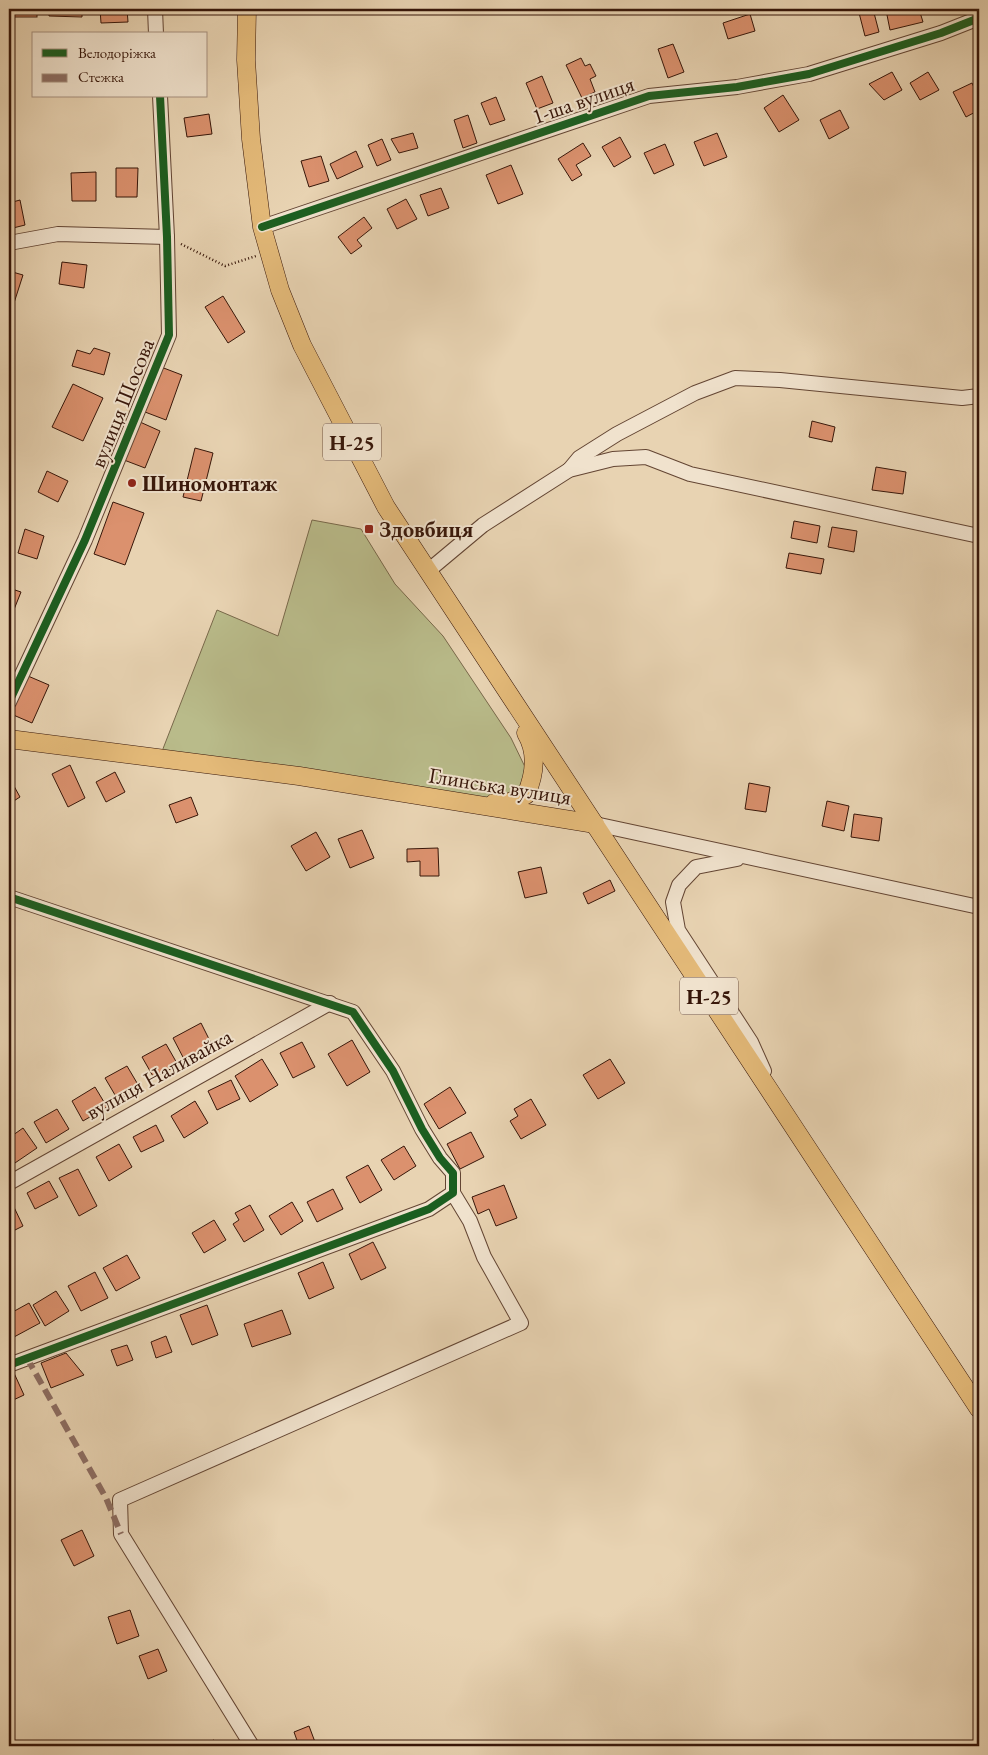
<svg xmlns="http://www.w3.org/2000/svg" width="988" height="1755" font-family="'EB Garamond',serif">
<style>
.green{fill:#b9bb8a;stroke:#78684a}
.building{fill:#db916e;stroke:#371609}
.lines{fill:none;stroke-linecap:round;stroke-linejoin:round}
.minor-casing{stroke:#634533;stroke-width:16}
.major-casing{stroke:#371609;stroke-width:19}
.path{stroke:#371609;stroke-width:2.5;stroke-dasharray:1 2.5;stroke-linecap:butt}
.minor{stroke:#f0e2cd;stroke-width:14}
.major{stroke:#e4ba79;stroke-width:18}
.quiet{stroke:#8d6e63;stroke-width:6;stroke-dasharray:12 6;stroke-linecap:butt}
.cycleway-casing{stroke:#f0e2cd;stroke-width:11}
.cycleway{stroke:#1b5e20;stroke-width:8}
.poi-dot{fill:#8f2418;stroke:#f0e2cd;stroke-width:2}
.labels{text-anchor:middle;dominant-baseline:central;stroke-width:4;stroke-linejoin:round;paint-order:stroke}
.shield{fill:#f0e2cd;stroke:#6e5344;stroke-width:1}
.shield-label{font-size:21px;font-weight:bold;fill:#371609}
.street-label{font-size:22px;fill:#371609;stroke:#f0e2cd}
.poi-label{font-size:22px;font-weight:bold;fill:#371609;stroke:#f0e2cd;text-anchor:start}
</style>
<rect width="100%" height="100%" fill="#e8d3b2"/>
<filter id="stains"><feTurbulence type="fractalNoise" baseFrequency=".004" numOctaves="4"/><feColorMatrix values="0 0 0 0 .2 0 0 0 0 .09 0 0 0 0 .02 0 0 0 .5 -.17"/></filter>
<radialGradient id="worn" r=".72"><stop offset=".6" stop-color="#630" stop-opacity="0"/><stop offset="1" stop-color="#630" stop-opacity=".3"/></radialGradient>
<path class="green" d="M312,520L361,529L395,584L443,636L511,738L526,769L517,802L159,759L217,610L278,636Z"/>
<g class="building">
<rect x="10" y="9" width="27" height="8"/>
<path d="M49,9H82V17L49,16Z"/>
<path d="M100,9H127L128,22L101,23Z"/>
<path d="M858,9H873L879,32L865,36Z"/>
<path d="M892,9H919L923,22L890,30L886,10Z"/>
<path d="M750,14L755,31L728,39L723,23Z"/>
<path d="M673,44L684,72L668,78L658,49Z"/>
<path d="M581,58L585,66L590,64L596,76L590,79L595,92L582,98L566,65Z"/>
<path d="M892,72L902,90L884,100L869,84Z"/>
<path d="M928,72L939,90L920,100L910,83Z"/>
<path d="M542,76L553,103L537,109L526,83Z"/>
<path d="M972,83L979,98V110L966,117L953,92Z"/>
<path d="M783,95L799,120L779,132L764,108Z"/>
<path d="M496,97L505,120L490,125L481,103Z"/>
<path d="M840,110L849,128L829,139L820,120Z"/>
<path d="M209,114L212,134L187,137L184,118Z"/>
<path d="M468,115L477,143L463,148L454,120Z"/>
<path d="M413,133L418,148L399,153L391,139Z"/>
<path d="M717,133L727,157L704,166L694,142Z"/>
<path d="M620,137L631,157L614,167L602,147Z"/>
<path d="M382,139L391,160L377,166L368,145Z"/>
<path d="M583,143L591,156L576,165L582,175L572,181L558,159Z"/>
<path d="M665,144L674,165L654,174L644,153Z"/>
<path d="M356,151L363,167L337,179L330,164Z"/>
<path d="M321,156L329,181L309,187L301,161Z"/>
<path d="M511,165L523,194L498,204L486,175Z"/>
<path d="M116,168H138L137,197H116Z"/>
<path d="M96,172V201H72L71,173Z"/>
<path d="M441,188L449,208L428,216L420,195Z"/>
<path d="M406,199L417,219L397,229L387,209Z"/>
<path d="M20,200L25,225L9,229V203Z"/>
<path d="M364,217L372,228L357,240L362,246L351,254L338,237Z"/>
<path d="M62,262L87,265L84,288L59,284Z"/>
<path d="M9,271L23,275L14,303L9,301Z"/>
<path d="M223,296L245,332L228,343L205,307Z"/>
<path d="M94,348L110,353L104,375L72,366L77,350L90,354Z"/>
<path d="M161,367L182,375L166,420L145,412Z"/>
<path d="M73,384L103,398L83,441L52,427Z"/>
<path d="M812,421L835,427L832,442L809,437Z"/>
<path d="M140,422L160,431L145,468L124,460Z"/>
<path d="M195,448L213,453L201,501L183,497Z"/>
<path d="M876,467L906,472L903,494L872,490Z"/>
<path d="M47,471L68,481L58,502L38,492Z"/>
<path d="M113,502L144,513L125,565L94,554Z"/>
<path d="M794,521L820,526L817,543L791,538Z"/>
<path d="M832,527L857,531L854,552L828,547Z"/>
<path d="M25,529L44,536L37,559L18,553Z"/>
<path d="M789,553L824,559L821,574L786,568Z"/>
<path d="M9,588L21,592L11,617L9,616Z"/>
<path d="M28,676L49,685L32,723L11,714Z"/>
<path d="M70,765L85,798L68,807L52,774Z"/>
<path d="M115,772L125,792L106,802L96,782Z"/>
<path d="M9,777L20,797L9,804Z"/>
<path d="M749,783L770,787L766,812L745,809Z"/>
<path d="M191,797L198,815L176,823L169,805Z"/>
<path d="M827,801L849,806L844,831L822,826Z"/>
<path d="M854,814L882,818L879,841L851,837Z"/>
<path d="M362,830L374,858L350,868L338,839Z"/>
<path d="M316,832L330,857L306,871L291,846Z"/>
<path d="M438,848L439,876H420V861L407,862V849Z"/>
<path d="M541,867L547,893L525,898L518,872Z"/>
<path d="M610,880L615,891L588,904L583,893Z"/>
<path d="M201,1023L213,1047L185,1061L173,1038Z"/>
<path d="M352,1040L370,1072L347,1086L328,1054Z"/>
<path d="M302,1042L315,1067L293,1078L280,1053Z"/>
<path d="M166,1044L178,1065L154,1078L142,1057Z"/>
<path d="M262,1059L278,1085L250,1102L235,1076Z"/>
<path d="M610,1059L625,1083L598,1099L583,1075Z"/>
<path d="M127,1066L140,1088L118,1100L105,1078Z"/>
<path d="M231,1080L240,1099L217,1110L208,1091Z"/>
<path d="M95,1087L107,1107L83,1121L72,1101Z"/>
<path d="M450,1087L466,1113L439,1129L424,1104Z"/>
<path d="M531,1099L546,1125L521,1139L510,1121L518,1116L514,1109Z"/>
<path d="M195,1101L208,1123L184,1138L171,1116Z"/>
<path d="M57,1109L69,1129L46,1143L34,1122Z"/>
<path d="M156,1125L164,1141L141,1152L133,1137Z"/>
<path d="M23,1128L37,1148L12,1165L9,1161V1138Z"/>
<path d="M471,1132L484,1157L460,1169L447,1144Z"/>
<path d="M119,1144L132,1167L109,1181L96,1157Z"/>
<path d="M404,1146L416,1166L394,1180L381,1160Z"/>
<path d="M368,1165L382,1190L360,1203L346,1177Z"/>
<path d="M78,1169L97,1206L79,1216L59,1178Z"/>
<path d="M49,1181L58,1197L35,1209L27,1193Z"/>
<path d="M504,1185L517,1218L496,1226L489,1209L478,1214L472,1197Z"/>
<path d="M333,1189L343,1209L317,1222L307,1202Z"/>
<path d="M292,1202L303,1221L281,1235L269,1216Z"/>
<path d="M12,1203L23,1226L9,1233V1204Z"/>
<path d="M250,1205L264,1230L244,1242L233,1224L239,1220L235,1213Z"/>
<path d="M214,1220L226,1240L204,1253L192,1233Z"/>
<path d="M373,1242L386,1268L361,1280L349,1254Z"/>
<path d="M127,1255L140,1278L116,1291L103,1268Z"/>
<path d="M323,1262L334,1288L309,1299L298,1273Z"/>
<path d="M95,1272L108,1298L81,1311L68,1286Z"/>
<path d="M56,1291L69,1311L45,1326L33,1305Z"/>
<path d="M29,1303L40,1323L14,1337L9,1327V1314Z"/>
<path d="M207,1305L218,1335L192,1345L180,1315Z"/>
<path d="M282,1310L291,1334L252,1347L244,1324Z"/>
<path d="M166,1336L172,1352L156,1358L151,1342Z"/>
<path d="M127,1345L133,1360L117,1366L111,1350Z"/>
<path d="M66,1353L84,1375L51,1388L41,1363Z"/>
<path d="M14,1373L24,1395L9,1402V1376Z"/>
<path d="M82,1530L94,1556L74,1566L61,1540Z"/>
<path d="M130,1610L139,1636L117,1644L108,1617Z"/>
<path d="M158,1649L167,1671L148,1679L139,1656Z"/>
<path d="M309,1726L315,1742L299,1746L294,1732Z"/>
<path d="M214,1740L216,1746H199L198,1745Z"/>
</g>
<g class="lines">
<defs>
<g id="minor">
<path d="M155,9L156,34"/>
<path d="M262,227L649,96L737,87L809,74L941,33L979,18"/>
<path d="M9,243L58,234L167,237"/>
<path d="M569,470L579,458L617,434L695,393L735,378L780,380L962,398L979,396"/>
<path d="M428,571L483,525L569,470L613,459L646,457L690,474L979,536"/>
<path d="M9,702L85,540L169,335L167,237L160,96"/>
<path d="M595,824L979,907"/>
<path d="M737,859L696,867L679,885L673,902L678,930L751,1042L764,1071"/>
<path d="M9,897L353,1012L393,1071L422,1129L440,1158L453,1173V1193L429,1209L9,1365"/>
<path d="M9,1183L330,1003"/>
<path d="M252,1746L121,1534L120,1500L521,1323L484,1257L470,1221L453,1193"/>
</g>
<g id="major">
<path d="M247,9L246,60L251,139L262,227L280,290L302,345L386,507L979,1409"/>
<path d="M9,739L299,776L595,824"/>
<path d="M494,803L510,802L526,795C535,774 538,753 526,733"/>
</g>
</defs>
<use href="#minor" class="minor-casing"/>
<use href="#major" class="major-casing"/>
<path class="path" d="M181,244L225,266L256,256"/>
<use href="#minor" class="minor"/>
<use href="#major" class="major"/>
<path class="quiet" d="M27,1358L106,1498L121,1534"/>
<defs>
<g id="cycleway">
<path d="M262,227L649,96L737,87L809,74L941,33L979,18"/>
<path d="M9,702L85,540L169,335L167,237L160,96"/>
<path d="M9,897L353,1012L393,1071L422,1129L440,1158L453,1173V1193L429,1209L9,1365"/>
</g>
</defs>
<use href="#cycleway" class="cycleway-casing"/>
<use href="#cycleway" class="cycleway"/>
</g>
<g class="poi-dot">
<circle cx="132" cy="483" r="5"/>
<rect x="364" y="524" width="10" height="10" rx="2.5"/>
</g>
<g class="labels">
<g class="shield">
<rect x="323" y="423.5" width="58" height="37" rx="4"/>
<rect x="680" y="977.5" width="58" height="37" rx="4"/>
</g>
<g class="shield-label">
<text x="352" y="442">Н-25</text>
<text x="709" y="996">Н-25</text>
</g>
<g class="street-label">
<text transform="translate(583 100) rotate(-19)">1-ша вулиця</text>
<text transform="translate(122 403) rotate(-68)">вулиця Шосова</text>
<text transform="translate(500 786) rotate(9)">Глинська вулиця</text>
<text transform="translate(159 1074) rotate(-29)">вулиця Наливайка</text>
</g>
<g class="poi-label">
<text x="142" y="483">Шиномонтаж</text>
<text x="379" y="529">Здовбиця</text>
</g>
</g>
<rect width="988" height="1755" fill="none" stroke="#e8d3b2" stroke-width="30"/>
<rect x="10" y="10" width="968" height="1735" fill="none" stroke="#371609" stroke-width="2.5"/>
<rect x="15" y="15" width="958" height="1725" fill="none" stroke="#371609"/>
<rect x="32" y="32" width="175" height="65" fill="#f0e2cd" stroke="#a6907f"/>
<rect x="42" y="49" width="25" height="8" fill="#1b5e20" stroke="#a6907f"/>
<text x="78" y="58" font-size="15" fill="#371609">Велодоріжка</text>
<rect x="42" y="74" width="25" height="8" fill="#8d6e63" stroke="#a6907f"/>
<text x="78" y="82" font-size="15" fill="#371609">Стежка</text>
<rect width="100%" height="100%" filter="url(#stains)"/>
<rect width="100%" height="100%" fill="url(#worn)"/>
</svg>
